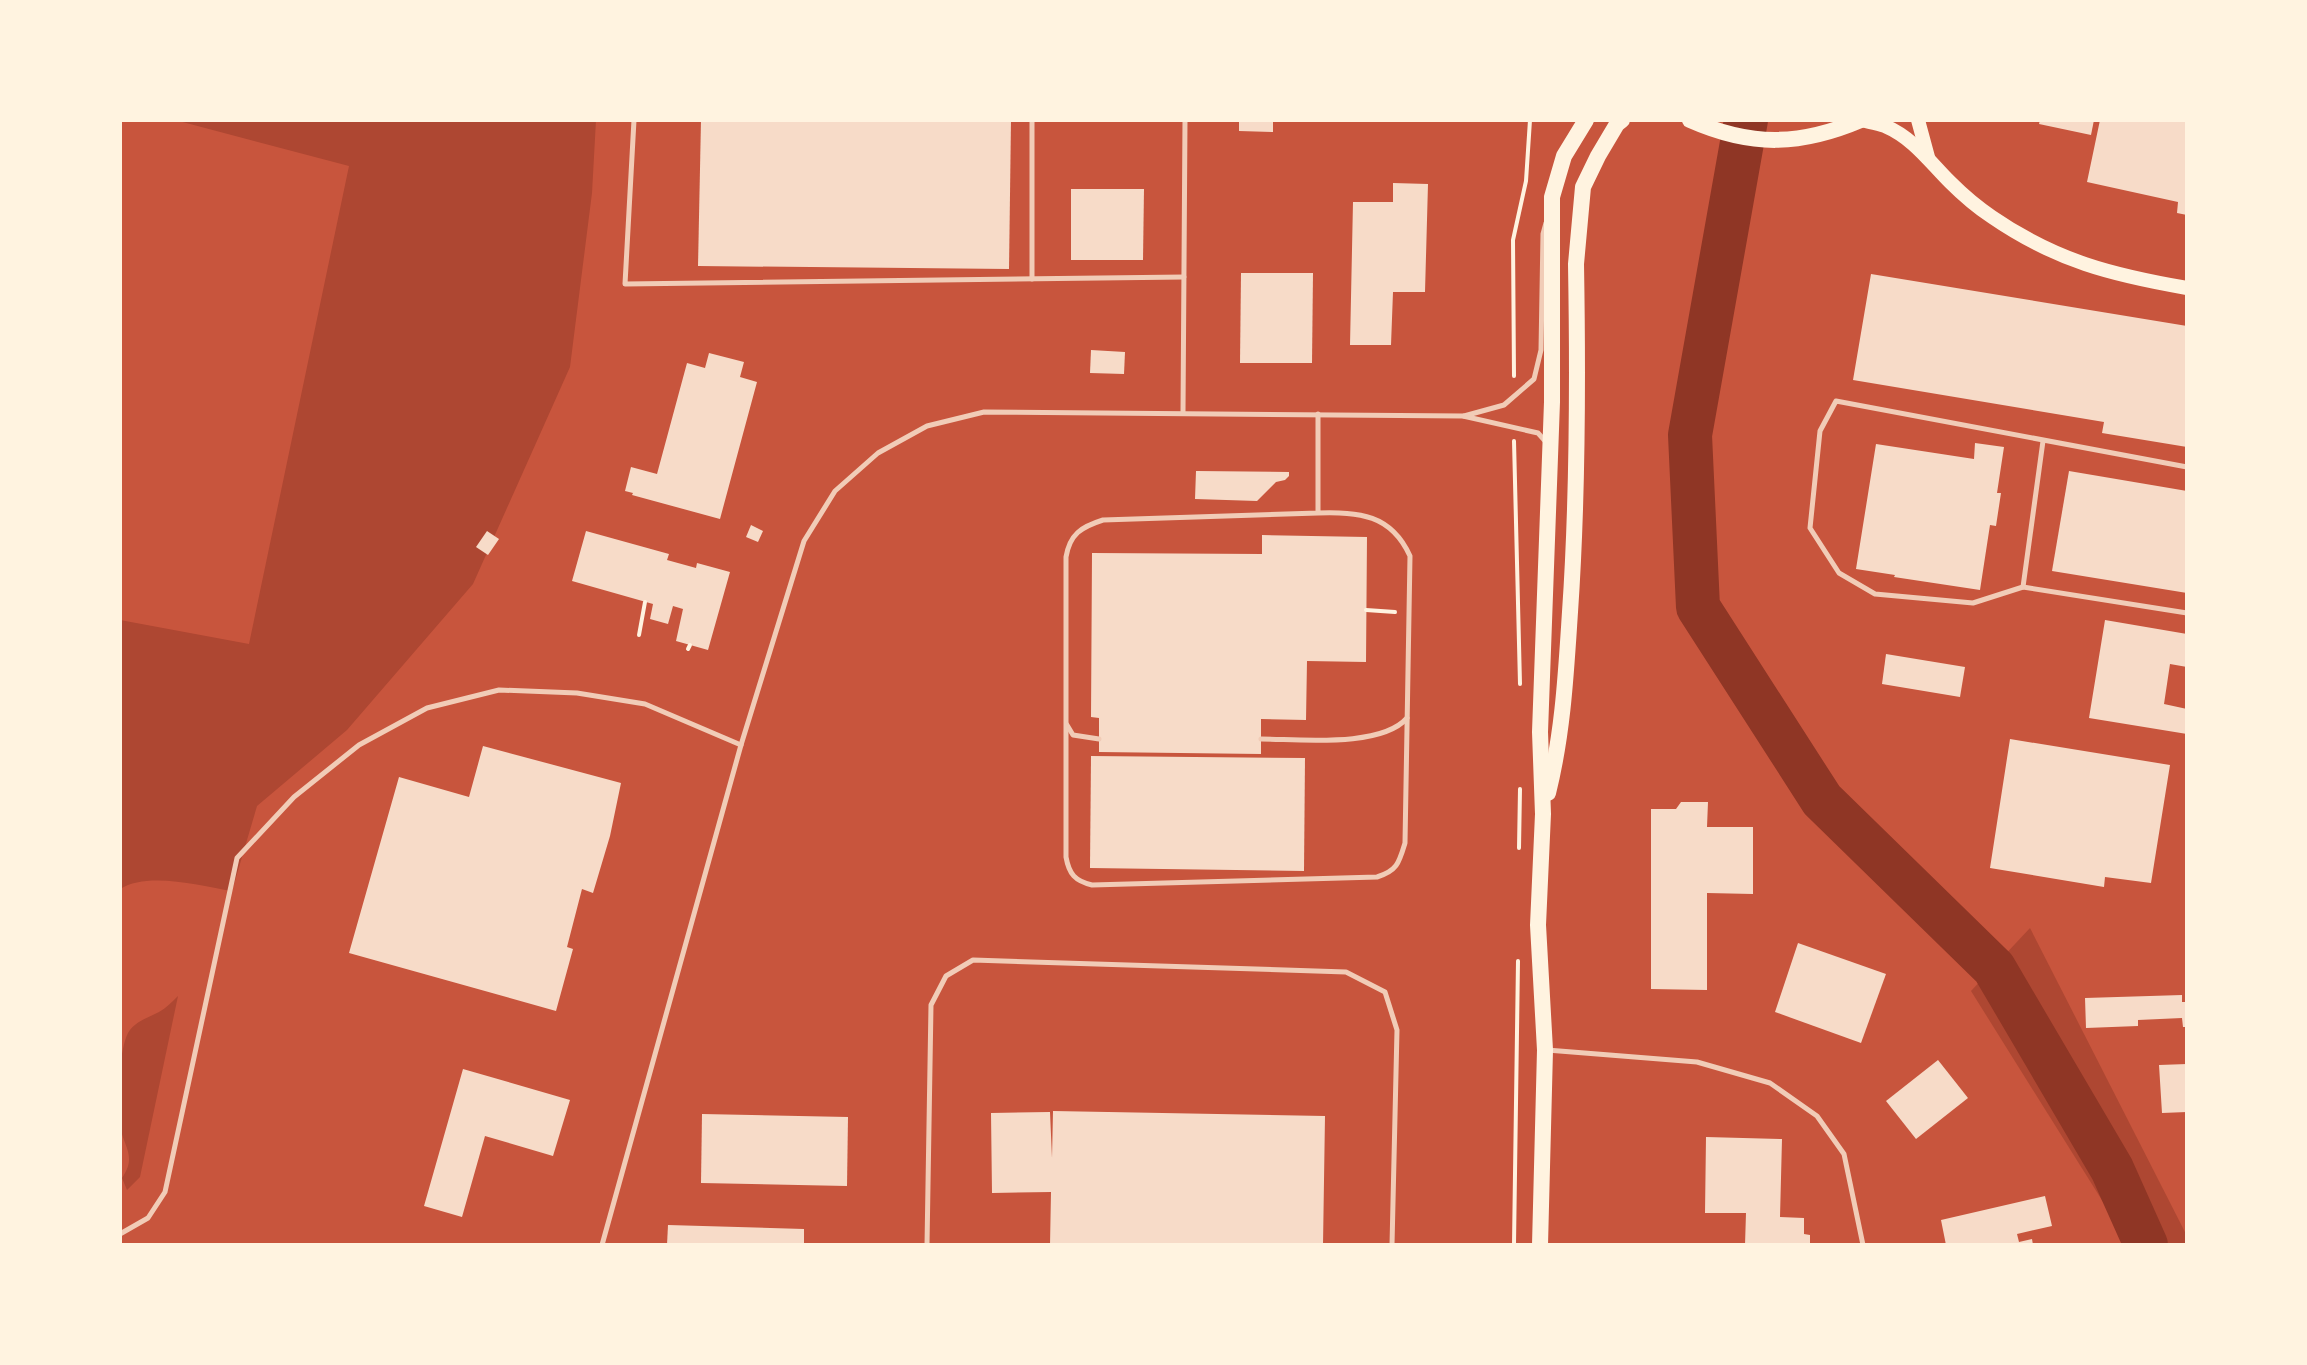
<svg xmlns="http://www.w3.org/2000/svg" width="2307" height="1365" font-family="Spectral,serif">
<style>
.green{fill:#ae4732}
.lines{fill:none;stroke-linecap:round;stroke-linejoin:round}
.river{stroke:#8f3625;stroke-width:44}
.building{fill:#f7dbc8}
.path{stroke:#fff3e0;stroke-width:4}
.service{stroke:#f1ccb7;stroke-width:5}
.secondary{stroke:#fff3e0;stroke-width:14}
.primary{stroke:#fff3e0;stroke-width:16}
</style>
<rect width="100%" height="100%" fill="#c8553d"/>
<g class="green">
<path d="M175,120H596L592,193L570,367L473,584L347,730L257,806L232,891C201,886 148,871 120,889V620L249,644L349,166Z"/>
<path d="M2030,928L2187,1236V1245H2130L1971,991Z"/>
<path d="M178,996L140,1177L127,1190L122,1178C137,1156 124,1148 120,1126C116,1106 119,1050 128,1033C135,1021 148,1018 159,1012C166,1008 172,1002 178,996Z"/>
</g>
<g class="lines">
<path class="river" d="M1746,120L1690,435L1698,607L1822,800L1994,968L2112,1169L2146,1245"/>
</g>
<g class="building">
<path d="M701,120H1011L1009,269L698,266Z"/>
<path d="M1239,120H1273V132L1239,131Z"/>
<path d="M2040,120H2094L2091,135L2039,124Z"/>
<path d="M2100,120H2187V215L2177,213L2178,202L2087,182Z"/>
<path d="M1393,183L1428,184L1425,292H1393L1391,345H1350L1353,202H1393Z"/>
<path d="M1071,189H1144L1143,260H1071Z"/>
<path d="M1241,273H1313L1312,363H1240Z"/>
<path d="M1871,274L2187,326V401L2185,414H2187V447L2102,433L2104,422L1853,380Z"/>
<path d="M1091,350L1125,352L1124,374L1090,373Z"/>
<path d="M709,353L744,362L740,377L757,382L720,519L632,495L633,493L625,491L631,467L657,474L687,363L705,368Z"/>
<path d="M1975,443L2004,447L1997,493H2001L1996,526L1990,525L1980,590L1894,577L1895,575L1856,569L1876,444L1974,459Z"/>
<path d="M1196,471L1289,472V476L1285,480L1276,482L1257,501L1195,499Z"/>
<path d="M2069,471L2187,491V593L2052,571Z"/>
<path d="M751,525L763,531L758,542L746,537Z"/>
<path d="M487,531L499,539L488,555L476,547Z"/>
<path d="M586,531L669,554L667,560L696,568L697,563L730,572L708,650L676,641L683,609L673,606L668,624L650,619L653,604L572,581Z"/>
<path d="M1262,535L1367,537L1366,662L1307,661L1306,720L1261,719V754L1099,752V718L1091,717L1092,553L1262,554Z"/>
<path d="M2105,620L2187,634V667L2170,664L2164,704L2187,709V734L2089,718Z"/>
<path d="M1886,654L1965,667L1960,697L1882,684Z"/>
<path d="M2010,739L2170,765L2151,883L2105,877L2104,887L1990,868Z"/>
<path d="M483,746L621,783L610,836L593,893L582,889L567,947L573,949L556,1011L349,953L399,777L469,797Z"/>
<path d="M1091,756L1305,758L1304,871L1090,868Z"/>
<path d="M1681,802H1708L1707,827H1753V894L1707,893V990L1651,989V809H1676Z"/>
<path d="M1798,943L1886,974L1861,1043L1775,1012Z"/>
<path d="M2182,995V1002H2187V1027H2183L2182,1018L2138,1020V1026L2086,1028L2085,998Z"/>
<path d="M1938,1060L1968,1098L1916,1139L1886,1101Z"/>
<path d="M2187,1064V1112L2162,1113L2159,1065Z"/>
<path d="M463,1069L570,1100L553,1156L485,1136L462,1217L424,1206Z"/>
<path d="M1053,1111L1325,1116L1323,1245H1050L1051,1192L992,1193L991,1113L1050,1112L1052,1158Z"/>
<path d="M702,1114L848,1117L847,1186L701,1183Z"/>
<path d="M1706,1137L1782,1139L1780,1217L1804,1218V1234L1810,1235V1245H1745L1746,1213H1705Z"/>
<path d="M2045,1196L2052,1226L2017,1234L2019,1242L2032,1239L2033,1245H1946L1941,1220Z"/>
<path d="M668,1225L804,1229V1245H667Z"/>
</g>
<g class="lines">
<g class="path">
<path d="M1514,376L1513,240L1526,181L1530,120"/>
<path d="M1514,441L1520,684"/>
<path d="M1366,610L1395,612"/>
<path d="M639,635L645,602"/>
<path d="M688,649L690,645"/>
<path d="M1519,848L1520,789"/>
<path d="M1514,1245L1518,961"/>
</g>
<g class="service">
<path d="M634,120L625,284L1184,277"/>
<path d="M1032,120V279"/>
<path d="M1183,413L1185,120"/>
<path d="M1318,414V513L1103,520C1081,527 1070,534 1066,557V857C1069,874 1075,881 1092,885L1377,877C1397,871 1399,863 1405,843L1410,556C1391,514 1359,512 1318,513"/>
<path d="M1464,416L1504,405L1534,379L1541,350L1543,234L1546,223"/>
<path d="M2187,467L1836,401L1820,431L1810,528L1839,573L1875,594L1973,603L2023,587L2187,613"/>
<path d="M2023,587L2043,441"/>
<path d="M1067,725L1073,735L1099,739"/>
<path d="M1261,739C1299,739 1381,748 1407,718"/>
<path d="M1547,1050L1697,1062L1770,1083L1817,1116L1844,1154L1863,1245"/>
<path d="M120,1234L148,1218L165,1192L237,858L294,797L359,745L427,708L499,690L577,693L645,704L741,745"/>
<path d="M602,1245L741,745L804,541L835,491L878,453L927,426L984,412L1463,416L1538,433L1546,442"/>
<path d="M927,1245L931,1005L946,976L973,960L1346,972L1385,992L1397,1030L1392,1245"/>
</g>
<g class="secondary">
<path d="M1861,120C1869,122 1877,123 1885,126C1913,138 1929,161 1950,182C1963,195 1977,207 1992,217C2056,261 2112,275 2187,288"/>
<path d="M1918,120L1928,157"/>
</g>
<g class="primary">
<path d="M1690,120C1751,147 1800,146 1861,120"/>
<path d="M1548,793C1563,733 1566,673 1570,612C1578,496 1578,380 1576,264L1583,187L1598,156L1617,124L1622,120"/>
<path d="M1540,1245L1545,1050L1538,925L1543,814L1540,732L1552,402V197L1564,156L1586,120"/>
</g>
</g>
<rect width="2307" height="1365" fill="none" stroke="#fff3e0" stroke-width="244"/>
</svg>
